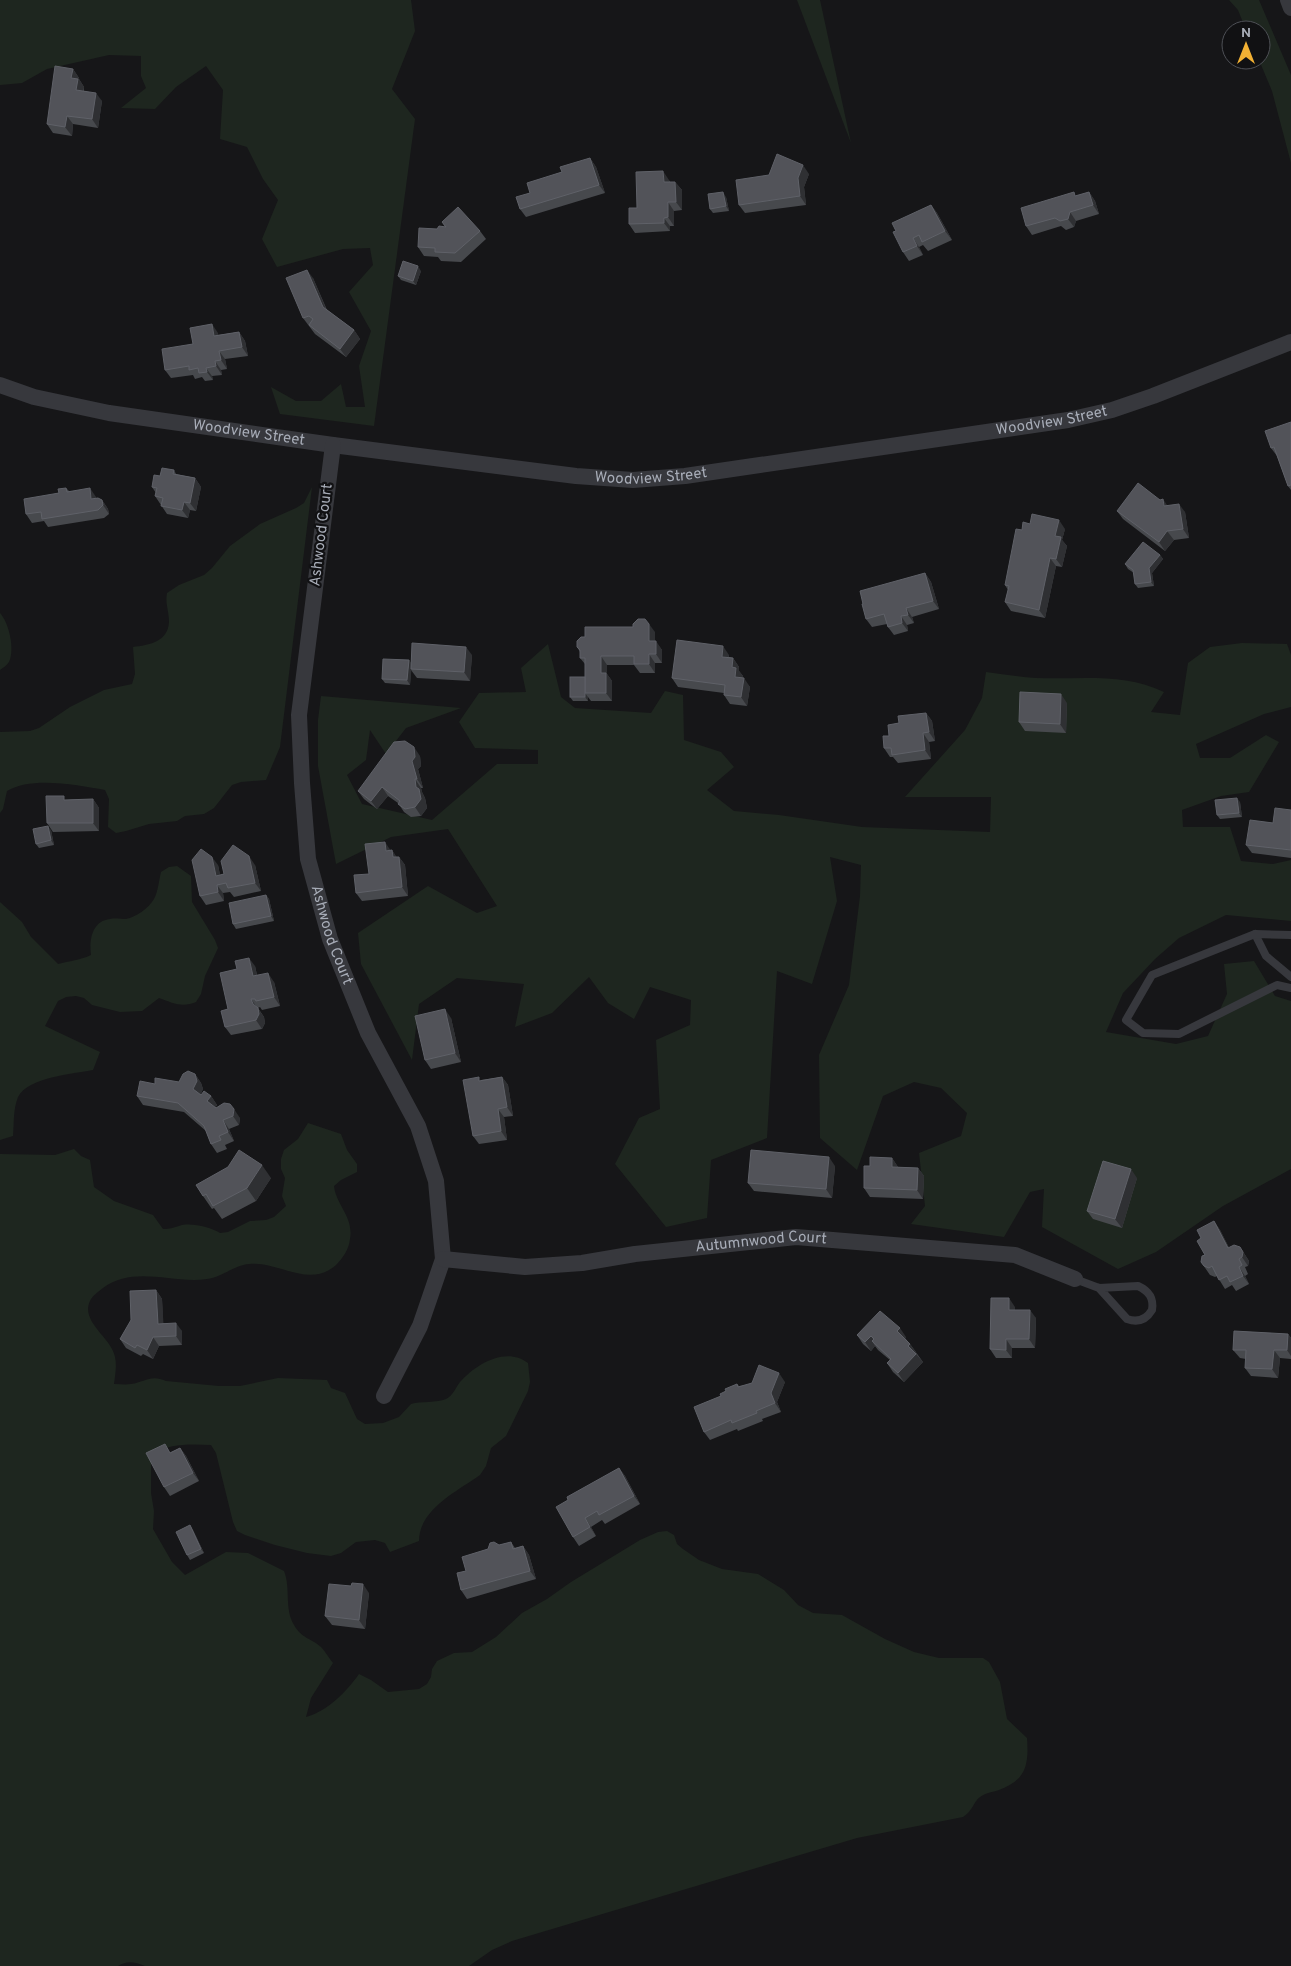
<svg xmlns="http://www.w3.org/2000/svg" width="1291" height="1966" font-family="Overpass,sans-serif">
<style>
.green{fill:#1e261f}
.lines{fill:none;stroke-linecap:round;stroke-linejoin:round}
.service{stroke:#37383d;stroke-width:8}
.minor{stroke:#37383d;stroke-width:16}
.wall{fill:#47494d}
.shaded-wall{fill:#2f3033}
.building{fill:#525359;stroke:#5f6168}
.labels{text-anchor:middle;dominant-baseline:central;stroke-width:4.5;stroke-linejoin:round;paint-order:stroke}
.street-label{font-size:15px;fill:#a8adb8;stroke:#111113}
</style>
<rect width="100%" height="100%" fill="#161618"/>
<g class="green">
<path d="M0,0H411L415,31L392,89L415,119L374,426L280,414L271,387L296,401H321L341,384L346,407H365L359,366L371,331L349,292L373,265L370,248L343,249L277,267L262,239L278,200L263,179L247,147L220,139L223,90L206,66L176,87L155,109L121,108L146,88L141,76V56L109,55L47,69L22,83L0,85Z"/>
<path d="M797,0H820L851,143Z"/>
<path d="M1229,0H1259L1291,75V163L1272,91L1259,60H1261V30H1246L1238,10Z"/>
<path d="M312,487L280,747L266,780L241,782L232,785L214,808L204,814L185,816L177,821L149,824L126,831L116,833L108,827L109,799L105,790C78,785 31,776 7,791L3,809L0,813V732L30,731L39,728L70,707L104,690L132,684L135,674L133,647C149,645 168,642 169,622C169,611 165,604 167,593L179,585L204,575L212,568L230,546L260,524L296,508L304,503Z"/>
<path d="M0,613C9,623 15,649 9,662C7,665 3,668 0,670Z"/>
<path d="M1242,643L1287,644L1291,655V707L1264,714L1196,744L1200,758H1230L1266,735L1279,742L1249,792L1221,796L1182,810L1183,827H1230L1241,861L1273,864L1291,860V921L1226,915L1179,938L1155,959L1123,993L1106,1032L1176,1044L1208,1036L1227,994L1224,964L1254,961L1275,996L1291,1001V1169L1223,1206L1156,1252L1118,1269L1042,1227L1044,1189L1030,1192L1004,1237L911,1224L925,1206L919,1153L961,1136L967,1113L941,1088L914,1082L883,1096L857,1170L820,1138L819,1055L849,985L860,896L861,865L830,857L837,901L812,984L777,971L767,1138L711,1160L707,1218L666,1227L615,1164L639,1118L660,1109L656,1040L690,1025L691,1000L650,987L634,1019L608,1003L589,977L552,1013L515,1027L524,984L457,978L419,1004L412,1060L361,964L358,933L428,886L477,913L497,906L448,829L391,837L336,864L318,766V720L321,696L461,708L406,728L386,754L370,730L366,760L347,775L362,804L432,820L497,764H538V750L475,748L459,722L479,693L526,692L521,668L548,644L561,697L575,708L651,713L665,691L683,695L684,740L721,752L734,767L707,790L734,811L779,815L862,827L990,832L991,797H905L965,730L982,698L986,672C1003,674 1019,677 1036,678C1079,680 1123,672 1164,692L1151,712L1180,715L1188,663L1210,647Z"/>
<path d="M177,866L191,876L192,902L215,940L218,948L205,976L201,994L196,1002C182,1008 173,1003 159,998L142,1011L120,1012L92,1005L84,998L76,996L66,997L58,1001L45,1026L100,1052L93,1070C73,1074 28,1077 18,1097C13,1109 14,1124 13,1136L0,1140V902L22,922L31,937L58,964C69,961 81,960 91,955C89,940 92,921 110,919C115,918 121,919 126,919C136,917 149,908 154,899C158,892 159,880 161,872L169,867Z"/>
<path d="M308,1123L341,1134L347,1150L357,1164V1172L341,1180L334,1186C336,1205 354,1217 350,1239C349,1249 343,1258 336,1265C309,1289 279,1261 249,1264C235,1265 222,1277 207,1279C172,1284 134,1265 103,1288C98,1292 92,1296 90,1301C80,1322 112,1338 115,1357C117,1366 115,1376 114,1384C120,1384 126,1385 131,1384C145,1382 151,1374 166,1381L219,1386H240L278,1378L327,1380L331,1388L345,1393L357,1419L365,1424L383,1423L399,1417L411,1404C421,1401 437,1403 446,1399C453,1396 456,1387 460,1382C476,1364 506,1346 528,1363L530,1382L528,1391L506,1436L491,1448L486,1466L480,1475C458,1491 419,1509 419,1541L390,1552L385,1543L375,1540L356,1542L341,1553L331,1556L307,1553L275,1545L245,1535L237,1531L233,1522L216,1453L211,1445C191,1444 170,1443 153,1454L151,1464V1493L154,1511L153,1529L172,1562L185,1575L226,1552L248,1553L284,1571C291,1588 284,1608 294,1625C302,1639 311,1638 321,1647C325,1651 329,1658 333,1663L311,1698L306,1717C328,1711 346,1692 359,1674L371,1680L388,1692L419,1689L427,1684L431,1677L432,1669L437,1661L454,1653L472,1652L496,1637L522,1613L547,1599L571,1582L640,1540L658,1532L667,1531L674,1535L677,1544L683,1549L699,1560L722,1569L758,1574L784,1590L798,1605L813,1613L842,1615L885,1639L914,1652L939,1658H983L989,1662L1000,1682L1007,1719L1027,1738C1029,1765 1026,1780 999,1790C993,1792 985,1793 980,1797C973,1802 973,1811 963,1817L857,1838L512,1941L492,1950L469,1966H145C135,1962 127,1960 118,1966H0V1154L55,1155L74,1149L81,1156L90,1160L94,1187L114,1201L153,1215L163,1229C171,1229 172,1228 179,1226C190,1222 210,1227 220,1233L228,1232L250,1221L266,1220L274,1217L286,1206L282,1196L285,1178L281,1169V1159L284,1150L298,1139Z"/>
</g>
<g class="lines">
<g class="service">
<path d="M1255,934L1266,956L1291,977"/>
<path d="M1291,935L1255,934L1152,975L1126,1020L1143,1033L1179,1034L1277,985L1291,988"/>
<path d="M1075,1279L1099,1288L1138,1286C1149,1291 1154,1298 1152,1310C1146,1320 1138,1323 1127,1319L1099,1288"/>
</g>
<g class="minor">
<path d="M1288,0L1291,8"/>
<path id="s1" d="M0,385L34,397L109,413L333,445L576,476L633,480L685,476L1068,420L1112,410L1153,396L1291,342"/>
<path id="s2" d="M333,445L299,715L302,783L308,859L330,939L368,1033L418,1126L436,1181L443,1259L420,1326L384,1396"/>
<path id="s3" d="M443,1259L525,1267L582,1263L635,1254L796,1237L1015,1255L1075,1279"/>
</g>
</g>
<g class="wall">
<path d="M73,69L79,78V79L84,87V91L102,101L98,128L73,124L72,136L53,133L47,124Z"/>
<path d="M590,158L596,167L605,193L526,217L520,209L530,193L562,172Z"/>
<path d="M809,174L804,187L806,205L745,213L739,205Z"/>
<path d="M669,180L670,182H675L682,190V210L674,211V226H670V231L635,233L629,224L637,208Z"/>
<path d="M1089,192L1095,201L1099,214L1076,221L1074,227L1066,230L1061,226L1032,235L1026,226L1077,196Z"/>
<path d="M726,197L729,211L713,213L710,209Z"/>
<path d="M931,205L937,213L952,240L928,251L923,245L919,247L923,255L909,261L903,252L896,231Z"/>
<path d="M442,222L480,231L486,239L461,262L441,261L438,257L424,256L418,247L437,229L445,227Z"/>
<path d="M421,271L416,285L401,280L398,276Z"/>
<path d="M313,278L327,310L354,330L360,339L346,357L315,334L303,318Z"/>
<path d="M239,332L245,341L248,356L225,359L227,369L221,370L222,375L212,376L213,380L205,381L202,377L195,379L193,375L171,378L165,370L193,344L218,333V335Z"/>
<path d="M1291,422V490L1288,486L1277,456L1271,448Z"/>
<path d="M174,470L176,474L195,478L201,487L196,511L190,510L188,518L167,514L155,496L156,493L152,487L160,476Z"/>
<path d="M66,488L69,491L96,497V498L102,500L108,509L109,514L104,518L48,527L44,521L32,523L26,514Z"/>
<path d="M1167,505L1185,512L1189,538L1174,540L1165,551L1123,519L1117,511Z"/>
<path d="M1065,529L1062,540L1067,546L1062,567L1056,566L1045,618L1011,611L1005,602L1008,590L1005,585Z"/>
<path d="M1160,555L1163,559L1152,573L1154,586L1138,588L1135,584L1134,573L1128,569L1125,564Z"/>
<path d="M925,573L931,582L939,609L912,617L914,623L907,625L908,631L894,635L888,627L887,624L872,627L866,619Z"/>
<path d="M655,632V641L662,650V663H655V673H640L634,665H607V674L612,681V701H591L588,697V701H573L570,697L585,678V664L580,658V652L577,647L585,637Z"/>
<path d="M472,655L470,681L417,678L411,670L410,685L385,683L382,679L409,660L411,664Z"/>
<path d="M729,655V657L733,658L739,667V671L743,676L742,678L750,687L747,706L730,704L724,695V693L678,687L672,678Z"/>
<path d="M1067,703L1066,733L1025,731L1019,722Z"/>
<path d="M926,713L932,721L935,741L929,742L931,759L898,763L893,757H890L884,748L889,736L899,723Z"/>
<path d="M420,756L421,766L418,769L423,788H421L422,792L425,798L427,808L421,816L411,817L404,812L398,803L388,796L377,809L364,799L358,791Z"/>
<path d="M93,799L99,808V831L53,832L47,823L67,800Z"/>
<path d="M1240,802L1242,817L1220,819L1217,815Z"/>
<path d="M1291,810V858L1252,853L1246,845L1273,823Z"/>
<path d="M51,830L54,845L39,848L36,844Z"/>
<path d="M392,850L396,857H399L405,865L408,896L362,901L356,893L369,874L391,851Z"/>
<path d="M218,865L220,875L255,865L261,891L234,897L230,892L223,893L224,901L206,905L200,896Z"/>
<path d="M266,895L269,899L274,921L236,929L233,924Z"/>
<path d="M255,966L257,975L274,982L280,1006L262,1010L260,1007L258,1008L264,1017L265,1023L262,1029L231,1035L225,1027L228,1009Z"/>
<path d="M451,1018L461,1062L431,1069L425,1060Z"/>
<path d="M195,1074L201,1083L203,1089L200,1095L211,1096L217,1105L215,1108L240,1118L239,1125L229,1129L234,1141L225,1145L227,1149L217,1153L211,1144L206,1131L184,1112L143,1105L137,1096L179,1082Z"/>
<path d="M502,1077L508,1085L513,1116L504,1117L507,1140L479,1144L473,1136L481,1080Z"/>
<path d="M892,1158L898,1167L918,1168L924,1176L923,1199L870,1197L864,1188L870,1166Z"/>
<path d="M835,1166L832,1198L754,1191L748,1183Z"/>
<path d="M271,1178L256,1201L222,1219L214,1208L212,1209L203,1196L196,1185Z"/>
<path d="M1137,1178L1122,1228L1093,1219L1087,1211Z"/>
<path d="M1214,1221L1220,1230L1229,1248L1240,1247L1249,1261L1248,1266L1245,1267L1248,1274L1245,1276L1249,1284L1236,1291L1232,1285L1225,1289L1217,1276L1215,1277L1210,1275L1201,1262L1205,1255L1201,1238Z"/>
<path d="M156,1290L162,1299L163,1323L182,1331V1345L159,1346L153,1359L143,1354L141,1356L126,1348L120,1339Z"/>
<path d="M1015,1307V1310L1036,1318L1035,1348H1012V1358H996L990,1349Z"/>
<path d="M1288,1334L1291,1338V1359L1280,1358L1278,1378L1251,1376L1245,1368L1246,1359L1240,1358L1233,1350Z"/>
<path d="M857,1335L906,1337L905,1338L910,1344L923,1362L904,1382L893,1372L887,1363L890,1360L878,1350L875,1346L871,1351L863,1344Z"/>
<path d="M785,1382L777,1402L781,1412L762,1419L763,1421L738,1431L737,1429L710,1440L704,1432L721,1396L726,1391L737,1384L739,1386Z"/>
<path d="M180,1448L186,1456L199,1481L170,1496L164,1487L171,1452Z"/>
<path d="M619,1468L625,1476L640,1504L605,1524L602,1520L591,1527L596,1536L579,1546L573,1537L568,1500Z"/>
<path d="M190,1525L193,1530L204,1553L190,1560L187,1555Z"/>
<path d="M511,1542L515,1548L523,1546L529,1555L536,1579L467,1599L461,1590L466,1571L499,1545Z"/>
<path d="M369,1593L365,1629L332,1625L325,1616Z"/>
</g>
<g class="shaded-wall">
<path d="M73,69L79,78V79L84,87L82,99L76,90L71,78Z"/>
<path d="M96,93L102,101L98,128L92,119Z"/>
<path d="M67,116L73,124L72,136L65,127Z"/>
<path d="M590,158L596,167L605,193L599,185Z"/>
<path d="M803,165L809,174L804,187L806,205L800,196L798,178Z"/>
<path d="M663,171L669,180L670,191L664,182Z"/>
<path d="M675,182L682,190V210L676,202Z"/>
<path d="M723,192L726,197L729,211L726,206Z"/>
<path d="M1089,192L1095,201L1099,214L1093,205Z"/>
<path d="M668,202L674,211V226L668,217Z"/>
<path d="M931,205L937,213L952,240L945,231Z"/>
<path d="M1070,212L1076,221L1074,227L1068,219Z"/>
<path d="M664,218L670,226V231L664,223Z"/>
<path d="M913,238L919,247L923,255L917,246Z"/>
<path d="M418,266L421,271L416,285L413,281Z"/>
<path d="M307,270L313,278L329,316L323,307Z"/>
<path d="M212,324L218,333L220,345L214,336Z"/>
<path d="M354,330L360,339L346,357L340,349Z"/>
<path d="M239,332L245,341L248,356L242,347Z"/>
<path d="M219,351L225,359L227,369L221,360Z"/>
<path d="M215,361L221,370L222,375L216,366Z"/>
<path d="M206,368L212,376L213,380L207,372Z"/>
<path d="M195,478L201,487L196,511L190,503Z"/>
<path d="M90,488L96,497L97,508L91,499Z"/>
<path d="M1163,499L1169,508L1164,506Z"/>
<path d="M102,500L108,509L109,514L103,505Z"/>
<path d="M184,502L190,510L188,518L182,510Z"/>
<path d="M1179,504L1185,512L1189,538L1183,529Z"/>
<path d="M1059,520L1065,529L1062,540L1067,546L1062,567L1056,559L1055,536Z"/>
<path d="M1167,531L1174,540L1165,551L1159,542Z"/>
<path d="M1160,555L1163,559L1152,573L1154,586L1151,582L1149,568Z"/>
<path d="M1050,558L1056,566L1045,618L1039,610Z"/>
<path d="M925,573L931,582L939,609L933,601Z"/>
<path d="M906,608L912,617L914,623L908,615Z"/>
<path d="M901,616L907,625L908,631L902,623Z"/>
<path d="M649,624L655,632V650L649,641Z"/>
<path d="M656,641L662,650V663L656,654Z"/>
<path d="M723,646L729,655L728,665L722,657Z"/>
<path d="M466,647L472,655L470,681L464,672Z"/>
<path d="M649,654L655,663V673L649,664Z"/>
<path d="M601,656L607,665V674L612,681V701L606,693L601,673Z"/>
<path d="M733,658L739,667V671L743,676L741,686L735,677L732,667Z"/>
<path d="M409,660L412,664L410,685L407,680Z"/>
<path d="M585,677V693L588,697V701L585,697Z"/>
<path d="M744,678L750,687L747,706L741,697Z"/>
<path d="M1061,694L1067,703L1066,733L1060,724Z"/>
<path d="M926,713L932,721L935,741L929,732Z"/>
<path d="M923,733L929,742L931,759L925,750Z"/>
<path d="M414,747L420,756L421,766L418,769L423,788L417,779L412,761Z"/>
<path d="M415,779L421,788L422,792L425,798L427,808L421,816L415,807L416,787Z"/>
<path d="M382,787L388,796L377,809L371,801Z"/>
<path d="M1237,798L1240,802L1242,817L1239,813Z"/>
<path d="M93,799L99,808V831L93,823Z"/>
<path d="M48,826L51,830L54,845L51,840Z"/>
<path d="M385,842L391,851H386Z"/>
<path d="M392,850L398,859L393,857Z"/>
<path d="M249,856L255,865L261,891L255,883Z"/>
<path d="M212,857L218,865L222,884L216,876Z"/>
<path d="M399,857L405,865L408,896L402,887Z"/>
<path d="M217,885L223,893L224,901L218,892Z"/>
<path d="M266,895L269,899L274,921L271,916Z"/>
<path d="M249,958L255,966L259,985L253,976Z"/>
<path d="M268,973L274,982L280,1006L274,997Z"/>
<path d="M251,999L264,1017L265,1023L262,1029L256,1020Z"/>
<path d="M445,1009L451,1018L461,1062L455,1053Z"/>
<path d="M195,1074L201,1083L203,1089L199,1098L193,1089Z"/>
<path d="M502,1077L508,1085L513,1116L507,1107Z"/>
<path d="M211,1096L217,1105L214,1110L207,1101Z"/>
<path d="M234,1109L240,1118L239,1125L233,1116Z"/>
<path d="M498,1109L504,1117L507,1140L501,1131Z"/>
<path d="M223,1120L229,1129L234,1141L228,1132Z"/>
<path d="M829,1157L835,1166L832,1198L826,1189Z"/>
<path d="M892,1158L898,1167V1176L892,1167Z"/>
<path d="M262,1165L271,1178L256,1201L247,1188Z"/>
<path d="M918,1168L924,1176L923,1199L917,1190Z"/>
<path d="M1131,1169L1137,1178L1122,1228L1115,1219Z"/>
<path d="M1214,1221L1220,1230L1234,1257L1228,1248Z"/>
<path d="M1240,1247L1249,1261L1248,1266L1242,1257Z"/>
<path d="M1239,1267L1245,1276L1249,1284L1243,1276Z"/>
<path d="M156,1290L162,1299L164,1332L158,1324Z"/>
<path d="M1009,1298L1015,1307V1318L1009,1310Z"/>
<path d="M1030,1310L1036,1318L1035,1348L1029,1339Z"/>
<path d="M176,1323L182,1331V1345L176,1336Z"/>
<path d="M900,1328L906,1337L903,1340L897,1331Z"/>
<path d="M1288,1334L1291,1338V1356L1287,1350Z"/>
<path d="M871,1336L877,1345L872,1341L875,1346L871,1351L865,1342Z"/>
<path d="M153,1337L159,1346L153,1359L147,1350Z"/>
<path d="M1006,1339L1012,1348V1358L1006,1350Z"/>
<path d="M910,1344L916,1352L914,1355L908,1346Z"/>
<path d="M1274,1350L1280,1358L1278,1378L1272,1369Z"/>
<path d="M916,1354L923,1362L904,1382L898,1373Z"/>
<path d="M779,1373L785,1382L777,1402L781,1412L775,1403L771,1393Z"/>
<path d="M180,1448L186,1456L199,1481L193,1473Z"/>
<path d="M619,1468L625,1476L640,1504L634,1496Z"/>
<path d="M585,1518L591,1527L596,1536L590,1527Z"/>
<path d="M190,1525L193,1530L204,1553L201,1549Z"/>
<path d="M523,1546L529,1555L536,1579L530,1571Z"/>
<path d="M363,1584L369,1593L365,1629L359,1620Z"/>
</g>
<g class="building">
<path d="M55,66L73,69L71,78L78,79L76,90L96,93L92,119L67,116L65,127L47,124Z"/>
<path d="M777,154L803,165L798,178L800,196L739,205L736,180L769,175Z"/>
<path d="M590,158L599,185L520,209L516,197L530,193L527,183L562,172L560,167Z"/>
<path d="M663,171L664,182H675L676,202H668V217L664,218V223L629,224V208H637L636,172Z"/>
<path d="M723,192L726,206L710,209L708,194Z"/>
<path d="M1074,192L1075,196L1089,192L1093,205L1070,212L1068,219L1060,221L1055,218L1026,226L1021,208Z"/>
<path d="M931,205L945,231L922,242L919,235L913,238L917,246L903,252L893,232L896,231L892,223Z"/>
<path d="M458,207L480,231L455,253L435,252V248L418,247L419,228L437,229L439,226L446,227L442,222Z"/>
<path d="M403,261L418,266L413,281L398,276Z"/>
<path d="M307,270L323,307L354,330L340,349L309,325L313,319L309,316L303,318L286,278Z"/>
<path d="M212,324L214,336L239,332L242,347L219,351L221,360L215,361L216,366L206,368L207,372L199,373L198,368L189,370V366L165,370L162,349L193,344L190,328Z"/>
<path d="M1291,422V485L1288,486L1274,447L1271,448L1265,431Z"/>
<path d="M162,468L174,470L173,474L195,478L190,503L184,502L182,510L161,506L163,498L155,496L157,488L152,487L154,475L160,476Z"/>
<path d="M1138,483L1160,500L1163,499L1164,506L1179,504L1183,529L1167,531L1159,542L1117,511Z"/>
<path d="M66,488L67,492L90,488L91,499L98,498L102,500L103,505L98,510L42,519L41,512L26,514L24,499L59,493L58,489Z"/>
<path d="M1032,514L1059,520L1055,536L1061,537L1056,559L1050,558L1039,610L1005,602L1009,586L1005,585L1016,529L1022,530L1023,522L1030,524Z"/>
<path d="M1143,542L1160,555L1149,568L1151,582L1135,584L1133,570L1125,564Z"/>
<path d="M925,573L933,601L906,608L908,615L901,616L902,623L888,627L884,614L866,619L862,604H863L860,591Z"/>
<path d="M638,619H645L649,624V641H656V654H649V664H634V656H601V673H606V693H585V658H580V650L577,647V641L581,637H585V627H633V624Z"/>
<path d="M677,640L723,646L722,657L733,658L732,667L736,668L735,677L744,678L741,697L724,695L725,685L672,678Z"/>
<path d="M412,643L466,647L464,672L411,669Z"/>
<path d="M383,659L409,660L407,680L382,679Z"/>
<rect x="570" y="677" width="15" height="20"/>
<path d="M1020,692L1061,694L1060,724L1019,722Z"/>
<path d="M926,713L929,732L923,733L925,750L892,755L891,748H884L883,736H889L888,725L899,723L898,716Z"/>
<path d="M405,741L414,747L415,757L412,761L417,779H415L416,787L419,789L421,799L415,807L405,809L398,804L400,801L382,787L371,801L358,791L394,742Z"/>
<path d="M46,796H64V800L93,799V823H47Z"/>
<path d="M1237,798L1239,813L1217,815L1215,800Z"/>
<path d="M1275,808L1291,810V850L1246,845L1250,820L1273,823Z"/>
<path d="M48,826L51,840L36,844L33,829Z"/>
<path d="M385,842L386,851L392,850L393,857H399L402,887L356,893L354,875L369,874L365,844Z"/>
<path d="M233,845L249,856L255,883L228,888L226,883L217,885L218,892L200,896L192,860L201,849L212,857L216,876L224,874L221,861Z"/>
<path d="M266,895L271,916L233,924L229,903Z"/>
<path d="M249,958L253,976L268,973L274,997L256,1001L255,999H251L253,1004L258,1008L259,1014L256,1020L225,1027L221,1011L228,1009L220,973L237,969L235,961Z"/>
<path d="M445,1009L455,1053L425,1060L415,1016Z"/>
<path d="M188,1071L195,1074L197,1081L193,1089L201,1095L204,1091L211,1096L207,1101L216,1108L224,1103L230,1104L234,1109L233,1116L223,1120L228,1132L219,1136L221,1140L211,1144L204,1126L178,1103L137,1096L140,1081L155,1084V1078L179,1082L183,1074Z"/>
<path d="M479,1077V1081L502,1077L507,1107L498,1109L501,1131L473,1136L463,1080Z"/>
<path d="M239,1150L262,1165L247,1188L213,1206L206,1194L203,1196L196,1185L228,1167Z"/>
<path d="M751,1150L829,1157L826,1189L748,1183Z"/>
<path d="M870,1157L892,1158V1167L918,1168L917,1190L864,1188V1166H870Z"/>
<path d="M1103,1161L1131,1169L1115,1219L1087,1211Z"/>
<path d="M1214,1221L1228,1248L1234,1245L1240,1247L1243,1252L1242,1257L1239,1259L1242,1265L1239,1267L1243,1276L1230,1282L1227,1276L1219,1280L1212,1266L1209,1268L1204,1266L1201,1262L1202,1256L1205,1255L1197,1241L1201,1238L1197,1230Z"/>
<path d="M156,1290L158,1324L176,1323V1336L153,1337L147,1350L137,1345L135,1348L120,1339L131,1320L130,1291Z"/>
<path d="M991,1298H1009V1310H1030L1029,1339H1006V1350L990,1349Z"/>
<path d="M880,1311L900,1328L897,1331L910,1344L908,1346L916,1354L898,1373L887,1363L891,1359L872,1341L874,1339L871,1336L865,1342L857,1335Z"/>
<path d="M1234,1331L1288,1334L1287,1350H1274L1272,1369L1245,1368L1246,1350H1233Z"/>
<path d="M759,1365L779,1373L771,1393L775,1403L756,1411L757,1413L732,1423L731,1420L704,1432L694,1407L721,1396L720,1394L726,1391L725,1389L737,1384L738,1387L752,1383Z"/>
<path d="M165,1444L170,1453L180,1448L193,1473L164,1487L146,1453Z"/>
<path d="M619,1468L634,1496L599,1515L597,1511L585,1518L590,1527L573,1537L556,1507L568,1500L567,1497Z"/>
<path d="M190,1525L201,1549L187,1555L176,1532Z"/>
<path d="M494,1542L499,1545L511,1542L513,1549L523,1546L530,1571L461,1590L457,1573L466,1571L462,1557L488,1549L490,1543Z"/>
<path d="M352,1583L363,1584L359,1620L325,1616L329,1584L351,1586Z"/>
</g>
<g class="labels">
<g class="street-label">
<text stroke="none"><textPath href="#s1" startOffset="1064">Woodview Street</textPath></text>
<text stroke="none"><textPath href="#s1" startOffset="254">Woodview Street</textPath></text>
<text stroke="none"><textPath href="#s1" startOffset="659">Woodview Street</textPath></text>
<text transform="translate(322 535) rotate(-83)">Ashwood Court</text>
<text stroke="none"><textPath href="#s2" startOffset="496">Ashwood Court</textPath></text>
<text stroke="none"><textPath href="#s3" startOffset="320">Autumnwood Court</textPath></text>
</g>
</g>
<g transform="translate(1246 45)"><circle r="24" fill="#111113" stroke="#4d4f55"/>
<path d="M0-4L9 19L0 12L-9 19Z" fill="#f2b134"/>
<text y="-8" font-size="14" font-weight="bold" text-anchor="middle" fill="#a8adb8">N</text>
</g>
</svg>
